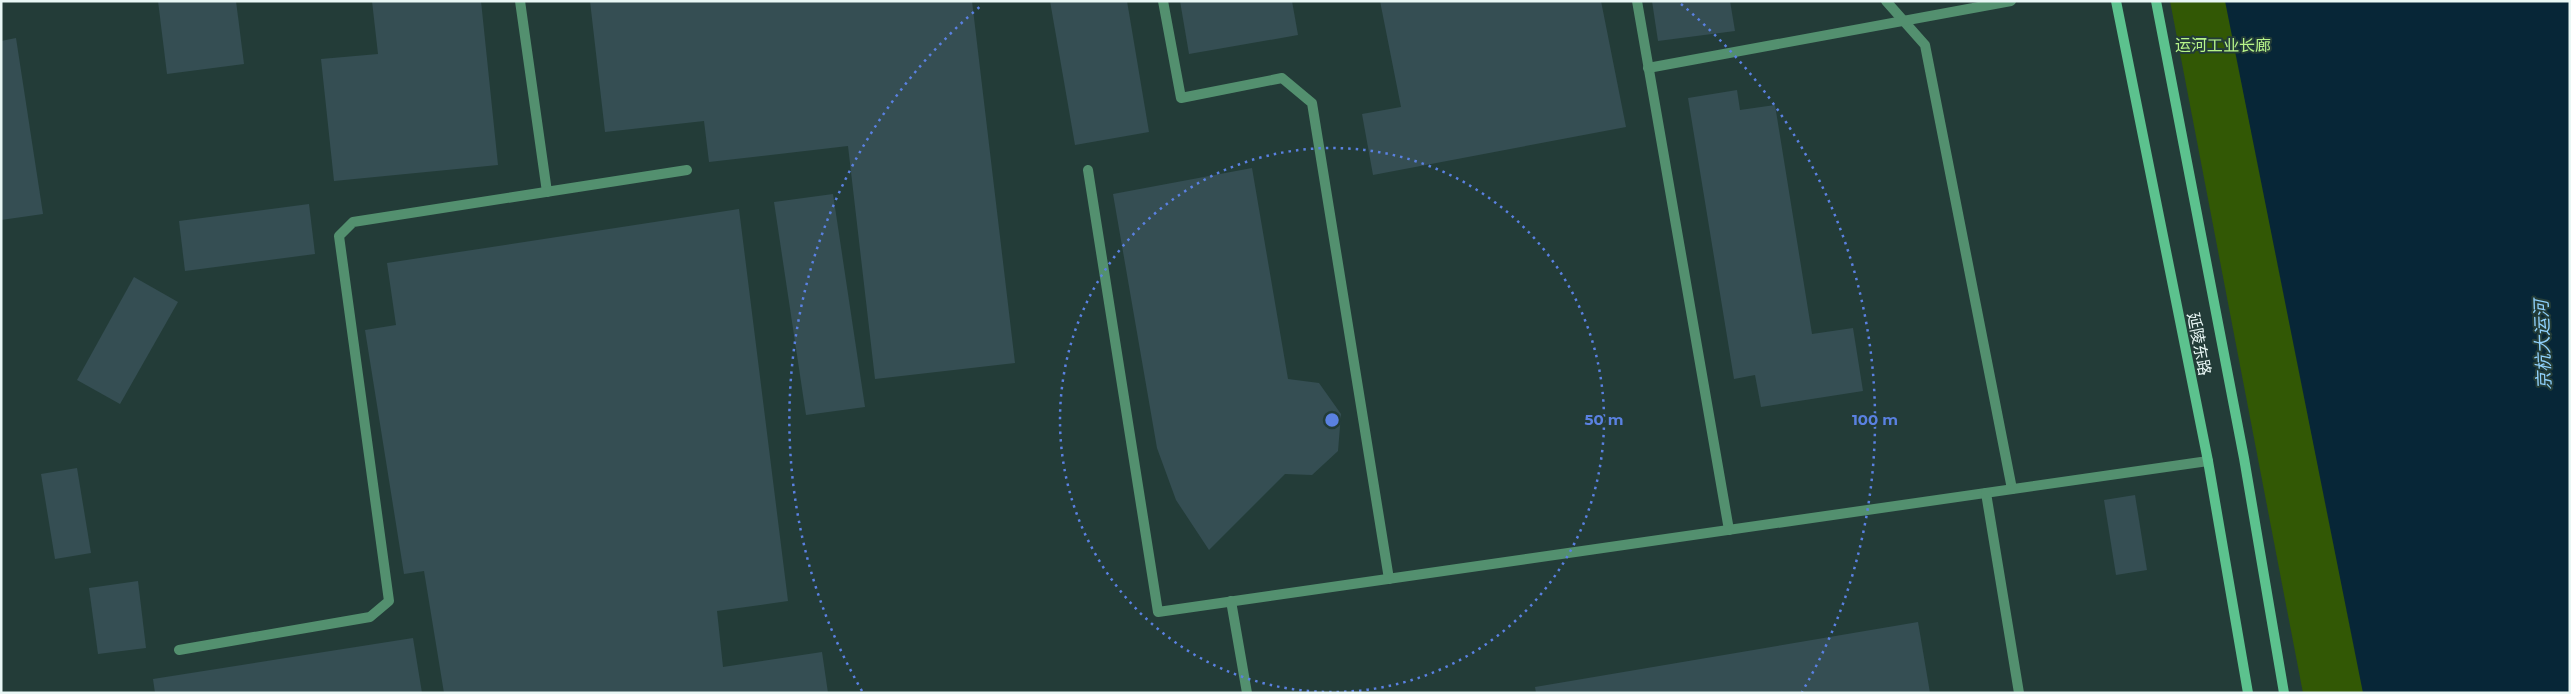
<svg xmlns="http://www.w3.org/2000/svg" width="2571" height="694" font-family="Montserrat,'Noto Sans SC',sans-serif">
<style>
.green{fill:#325805}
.water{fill:#072637}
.building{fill:#354e53}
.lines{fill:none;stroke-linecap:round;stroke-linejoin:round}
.lane{stroke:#53906f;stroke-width:10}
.secondary{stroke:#5cc28e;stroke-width:10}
.ring{fill:none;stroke:#5a81e1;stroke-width:2.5;stroke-dasharray:2.5 5}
.labels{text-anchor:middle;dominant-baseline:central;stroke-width:4;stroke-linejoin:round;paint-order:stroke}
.park-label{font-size:16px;fill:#b7f489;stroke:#233c38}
.street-label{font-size:16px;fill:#e9f7f5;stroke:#233c38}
.water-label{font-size:18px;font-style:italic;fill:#8fd0fb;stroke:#233c38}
.centre{fill:#5a81e1;stroke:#233c38;stroke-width:2.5}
.ring-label{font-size:15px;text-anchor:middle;font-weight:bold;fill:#5a81e1;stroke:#233c38;stroke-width:4;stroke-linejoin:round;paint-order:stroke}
</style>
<rect width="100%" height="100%" fill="#233c38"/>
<path class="green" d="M2170,1H2259L2377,693H2303Z"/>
<path class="water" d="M2225,1H2570V693H2363Z"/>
<g class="building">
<path d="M158,1H236L244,64L167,74Z"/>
<path d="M372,1H481L498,165L334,181L321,59L378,54Z"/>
<path d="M590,1H972L1015,363L875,379L848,146L709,162L704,121L605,132Z"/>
<path d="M1050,1H1127L1149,132L1075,145Z"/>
<path d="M1180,1H1292L1298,35L1189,54Z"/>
<path d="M1380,1H1601L1626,127L1373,175L1362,114L1401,107Z"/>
<path d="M1652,1H1730L1735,31L1658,41Z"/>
<path d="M16,38L43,214L1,220V41Z"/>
<path d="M1737,90L1740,110L1775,105L1812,334L1853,328L1863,391L1761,407L1755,375L1734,379L1688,98Z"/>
<path d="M1252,168L1288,379L1319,383L1341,414L1338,451L1312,475L1285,474L1209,550L1176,500L1157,448L1113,194Z"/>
<path d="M833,194L865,407L806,415L774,202Z"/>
<path d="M309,204L315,254L185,271L179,221Z"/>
<path d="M739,209L788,601L717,611L723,667L822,652L828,693H444L424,571L404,574L365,330L396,325L387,263Z"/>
<path d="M134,277L178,302L120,404L77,380Z"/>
<path d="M77,468L91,553L55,559L41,474Z"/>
<path d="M2135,495L2147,570L2116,575L2104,500Z"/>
<path d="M138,581L146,648L98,654L89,588Z"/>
<path d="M1918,622L1930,693H1536L1535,687Z"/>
<path d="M413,638L422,693H155L153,679Z"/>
</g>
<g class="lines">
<g class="lane">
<path d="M520,1L547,192"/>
<path d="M1163,1L1181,98L1282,78L1312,103L1389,579"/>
<path d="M1637,1L1729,530"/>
<path d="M1886,1L1925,45L2012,489"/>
<path d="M1648,68L2011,1"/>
<path d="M1088,170L1158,612L2208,461"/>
<path d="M1986,493L2019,693"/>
<path d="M1231,601L1247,693"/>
<path d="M179,650L370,617L389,601L339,236L353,222L687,170"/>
</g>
<g class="secondary">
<path d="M2116,1L2208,461L2248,693"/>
<path d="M2156,1L2244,458L2284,693"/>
</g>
</g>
<g class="ring">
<circle cx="1332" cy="420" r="272"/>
<path d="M862 691A543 543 0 0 1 983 4M1681 4A543 543 0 0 1 1802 692"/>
</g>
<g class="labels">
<g class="park-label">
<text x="2223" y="45">运河工业长廊</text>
</g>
<g class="street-label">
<text transform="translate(2199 344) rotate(79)">延陵东路</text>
</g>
<g class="water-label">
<text transform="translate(2543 345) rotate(-92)">京杭大运河</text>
</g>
</g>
<circle cx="1332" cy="420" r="8" class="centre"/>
<g class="ring-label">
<text x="1604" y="425">50 m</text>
<text x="1875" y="425">100 m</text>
</g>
<rect width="2571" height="694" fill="none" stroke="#e9f7f5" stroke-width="5"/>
</svg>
